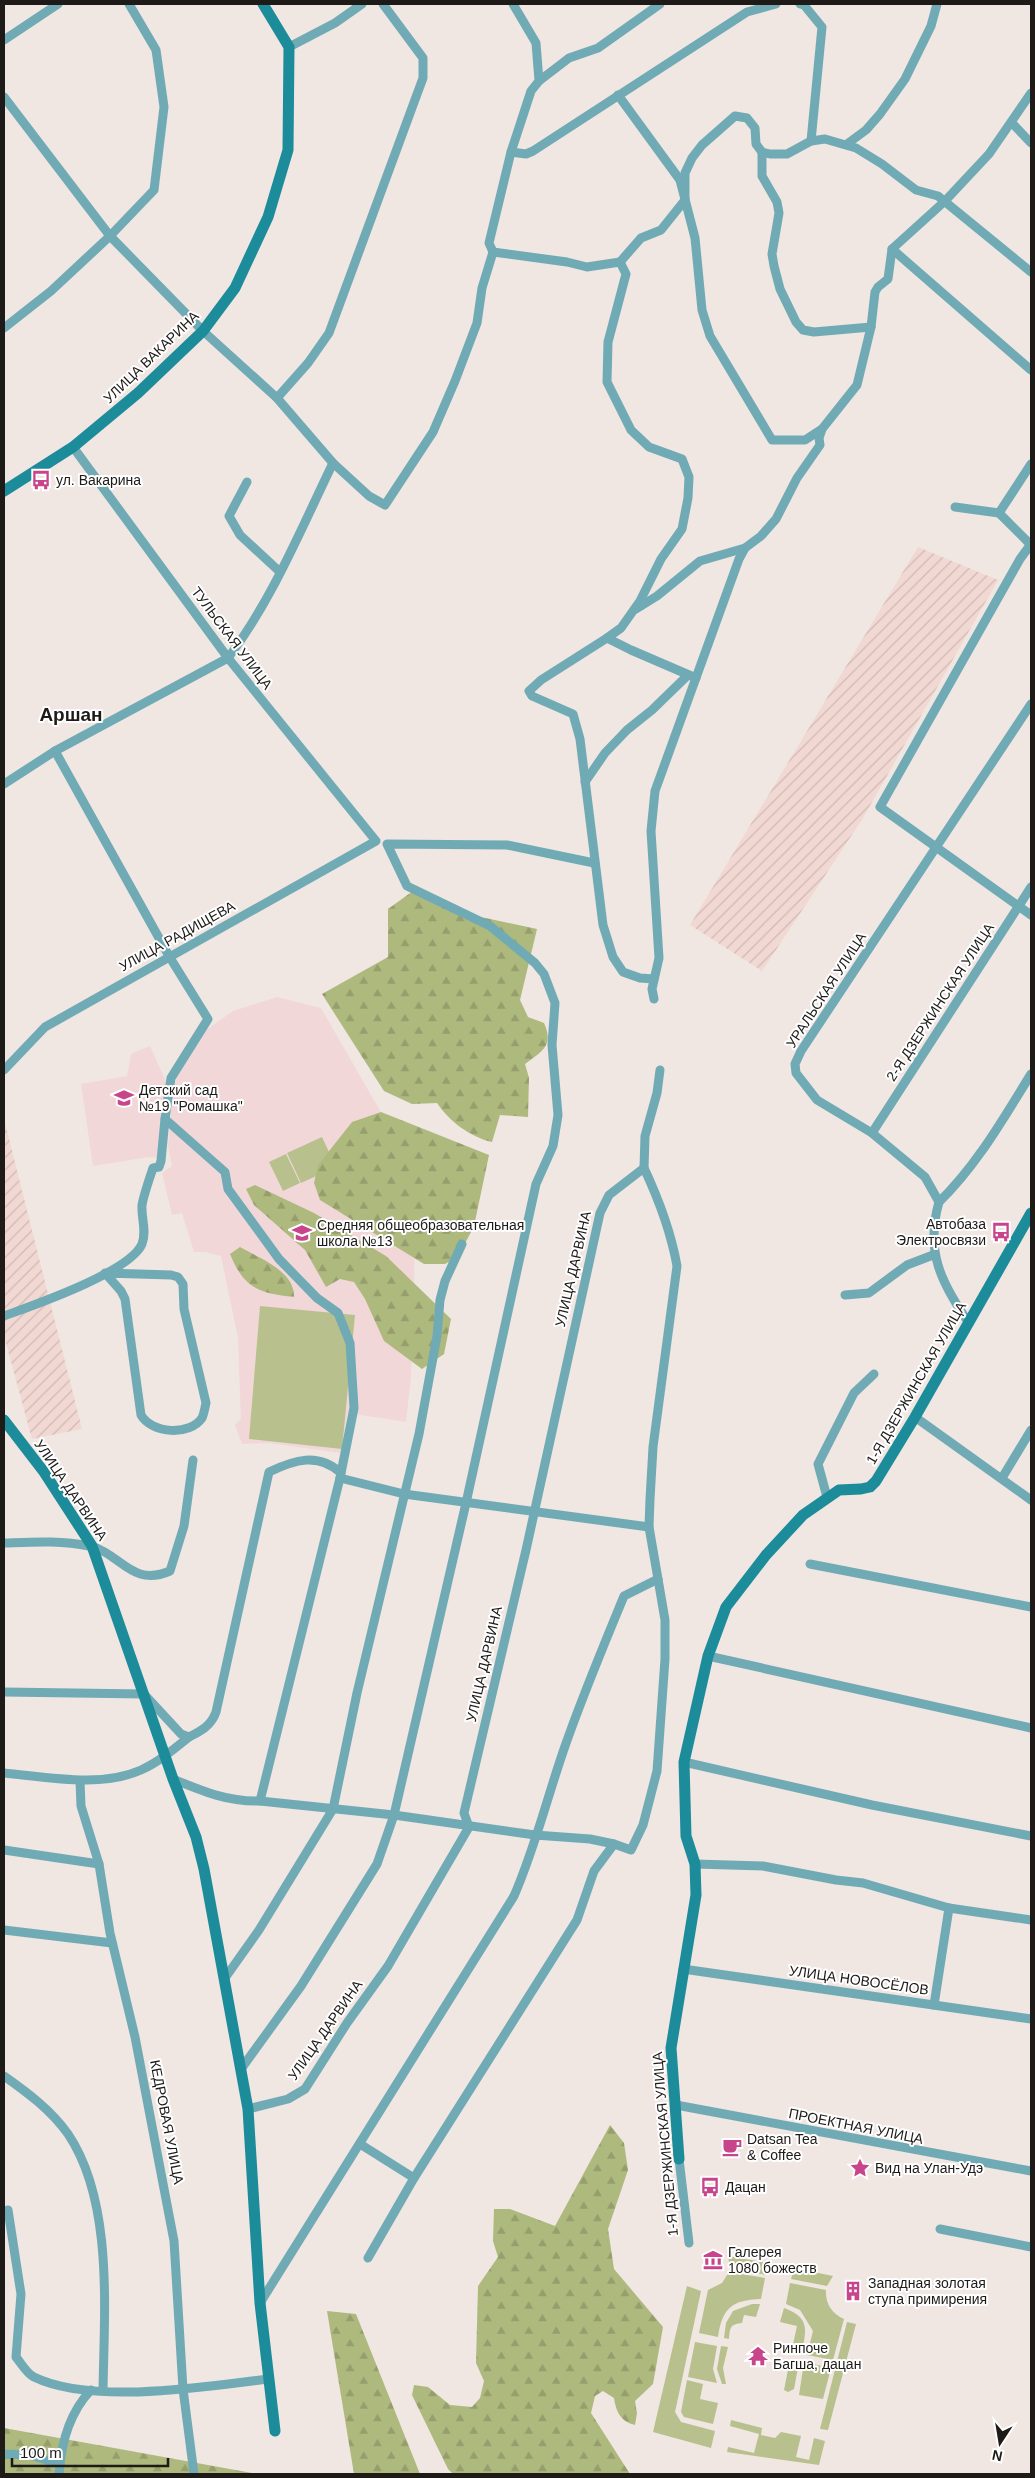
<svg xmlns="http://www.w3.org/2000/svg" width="1035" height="2478" font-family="Helvetica,sans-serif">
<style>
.industrial{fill:url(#industrial-furrows)}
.education{fill:#f2d7d9}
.grass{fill:#b8c18d}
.forest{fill:url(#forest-firs)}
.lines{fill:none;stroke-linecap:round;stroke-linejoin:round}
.street{stroke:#70abb5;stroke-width:9}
.secondary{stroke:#1c8c9b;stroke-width:11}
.labels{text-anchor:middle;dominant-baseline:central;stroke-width:4;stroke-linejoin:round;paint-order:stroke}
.street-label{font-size:14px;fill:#1d1a18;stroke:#fff}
.poi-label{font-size:14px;fill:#1d1a18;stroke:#fff;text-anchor:start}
.district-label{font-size:19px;font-weight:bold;fill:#1d1a18;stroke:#fff}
</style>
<defs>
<pattern id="industrial-furrows" width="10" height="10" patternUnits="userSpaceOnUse" patternTransform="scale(1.25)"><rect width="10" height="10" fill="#f2d8d3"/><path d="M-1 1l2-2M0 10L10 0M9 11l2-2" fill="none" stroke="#cfb9b4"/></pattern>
<pattern id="forest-firs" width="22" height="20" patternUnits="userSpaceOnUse" patternTransform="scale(1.25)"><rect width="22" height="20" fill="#aeb97e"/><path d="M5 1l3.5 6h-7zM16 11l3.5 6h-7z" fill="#959e6c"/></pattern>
</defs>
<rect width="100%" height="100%" fill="#f0e6e2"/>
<g class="industrial">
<path d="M918,547L998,580L863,818L762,971L690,925Z"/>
<path d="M4,1119L82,1429L32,1439L4,1336Z"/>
</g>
<g class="education">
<path d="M277,997L321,1008L417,1175L411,1377L406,1422L348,1413L341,1453L269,1443L242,1444L235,1425L241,1419L238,1338L221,1256L205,1252H194L182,1213L172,1215L162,1173L172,1166L168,1146L173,1088L185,1057L202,1033L233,1011Z"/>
<path d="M150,1046L167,1084L159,1158L149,1157L93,1166L81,1084L127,1076L131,1054Z"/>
</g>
<g class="grass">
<path d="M322,1137L336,1167L301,1183L287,1153Z"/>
<path d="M286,1154L300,1183L283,1191L269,1162Z"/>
<path d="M260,1306L355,1315L342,1449L249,1439Z"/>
<path d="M728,2256L768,2263L766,2275L730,2268Z"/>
<path d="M794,2268L833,2276L827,2286L791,2279Z"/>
<path d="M729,2272L765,2278L761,2299C731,2300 722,2309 718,2337L699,2333L708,2290L722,2283Z"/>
<path d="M790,2283L826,2290C825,2303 832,2314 844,2319L833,2360L807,2355L813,2331L800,2310L786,2304Z"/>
<path d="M687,2286L701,2291L675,2412L681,2422L715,2431L711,2448L653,2432Z"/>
<path d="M752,2304H760L756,2317L744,2315L742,2323C730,2324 730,2328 729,2339L724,2338L726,2323L733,2311Z"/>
<path d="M784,2308C809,2317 807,2329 802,2351L792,2349L797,2326L780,2322Z"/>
<path d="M847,2322L856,2324L828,2430L820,2429Z"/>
<path d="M695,2342L717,2346L713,2369L717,2383L688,2377Z"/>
<path d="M721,2346L728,2347L723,2368L726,2384H722L717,2369Z"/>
<path d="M790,2360L799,2362L794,2389L788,2392L784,2390Z"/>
<path d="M804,2362L831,2368L823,2399L799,2395Z"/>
<path d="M687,2380L703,2384L700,2399L718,2403L713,2424L684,2417L681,2412Z"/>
<path d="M731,2420L762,2428L761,2435L775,2438L781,2432L801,2436L796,2457L809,2460L814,2438L825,2441L819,2465L727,2452L728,2447L754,2453L759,2434L730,2426Z"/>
</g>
<g class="forest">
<path d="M413,891L462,913L537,929L520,1000L528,1017L544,1023C554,1046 543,1050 525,1064L529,1078L528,1117L500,1115L492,1142C470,1137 449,1121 437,1103L412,1104L384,1091L322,994L388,957V909Z"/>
<path d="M381,1112L489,1155L474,1226L458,1257L445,1264H424L320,1200L314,1183L318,1165L352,1122Z"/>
<path d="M255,1185L314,1213L386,1256L451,1319L444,1354L422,1369L384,1341L365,1299L354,1282L340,1279L326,1287L305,1250L254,1205L246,1189Z"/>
<path d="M240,1247C259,1258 295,1271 294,1297C258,1293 244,1288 230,1254Z"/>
<path d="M610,2125L624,2143L628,2170L608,2229L614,2269L663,2327L653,2384L635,2401L637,2413L635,2425C621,2422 616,2412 614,2398L603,2391L595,2396L591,2413L630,2474H453L448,2469L412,2395L414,2385L428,2387L450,2405L472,2407L480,2398L484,2381L476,2363L478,2286L498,2257L493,2241L494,2209H510L555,2226Z"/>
<path d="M327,2311L356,2314L420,2474H354Z"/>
<path d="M4,2428L257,2474H4Z"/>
</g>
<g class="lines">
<g class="street">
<path d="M800,4L804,5L822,27L811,141"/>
<path d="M4,40L58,4"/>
<path d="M289,47L335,23L362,4"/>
<path d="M539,81L569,58L598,48L660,4"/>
<path d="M618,95L680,180L695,238L702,310L710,336L772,440H805L822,429"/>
<path d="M4,97L110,236L203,331L277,398L333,463L369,496L385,505L433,432L455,381L477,323L482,288L493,252L489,243L511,152L531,91L539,81L536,43L513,4"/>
<path d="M1012,123L1031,143"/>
<path d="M847,144L866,130L880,114L905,79L931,26L937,4"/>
<path d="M511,152L526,154L533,151L747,12L776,4"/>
<path d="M762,152V176L777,202L779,213L772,254L774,266L780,289L796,322L803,330L814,332L871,327"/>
<path d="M892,249L1031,370"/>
<path d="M493,252L567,262L587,267L620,262L641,238L661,230L685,200V173L692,158L702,145L735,116L747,118L755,128L756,144L762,152L770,154H787L811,141L825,139L856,148L882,164L916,190L938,196L1031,272"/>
<path d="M4,328L51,291L110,236L154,190L164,107L156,50L129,4"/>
<path d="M277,398L308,363L329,333L423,78V58L383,4"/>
<path d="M247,482L229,516L240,535L280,572"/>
<path d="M955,507L999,513L1031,464"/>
<path d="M999,513L1031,545"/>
<path d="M1031,544L1020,559L880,807L1031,915"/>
<path d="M636,609L657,596L700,561L745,548"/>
<path d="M607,638L621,628L640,601L661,559L682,529L688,498L689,477L682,459L649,447L631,430L607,382L608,342L626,274L620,262"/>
<path d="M1031,704L801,1051L795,1064L796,1073L817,1100L872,1133L925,1177L939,1202C977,1165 1003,1119 1031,1074"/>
<path d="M55,751L169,956L208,1019L171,1078L165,1119"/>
<path d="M585,782L605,753L627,730L652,710L688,675"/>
<path d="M4,784L55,751L228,658C272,600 301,529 333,463"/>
<path d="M654,979L640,978L623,972L613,957L603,925L580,739L573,714L532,696L529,691L541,680L607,638L631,650L696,678"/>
<path d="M654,999L652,989L659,958L651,831L655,791L739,559L745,548L761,536L776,519L797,478L820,445L819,438L822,429L857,385L871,327L875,292L878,287L888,279L892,249L945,201L989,154L1031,93"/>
<path d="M4,1070L45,1027L376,841L228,658L73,447"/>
<path d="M872,1133L1031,887"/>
<path d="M644,1168L645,1136L657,1093L660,1070"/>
<path d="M939,1202C925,1251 941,1283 969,1323"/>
<path d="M105,1273L171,1275L178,1277L183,1284L184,1309L206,1403C205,1407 204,1414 202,1418C190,1436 152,1434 141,1415L125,1299L121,1291Z"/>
<path d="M845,1295L869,1293L907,1265L933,1255"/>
<path d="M4,1316C34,1305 130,1272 142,1244C147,1231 141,1218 142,1205C144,1194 149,1180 153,1168L159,1167L161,1161L165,1119L225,1172L228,1189L279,1259L317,1298L338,1313L350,1343L354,1408L340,1478L404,1494L649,1527"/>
<path d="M915,1417L1031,1500"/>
<path d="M1002,1478L1031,1430"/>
<path d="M827,1497L818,1464L854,1393L874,1374"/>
<path d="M4,1543C32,1542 61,1540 89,1546C120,1552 131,1588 170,1571L184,1526L193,1460"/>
<path d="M810,1564L1031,1607"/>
<path d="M708,1656L1031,1728"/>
<path d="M4,1692L144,1694L181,1734L189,1737C201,1731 211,1726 216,1712L269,1472C294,1460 318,1452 341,1473"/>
<path d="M684,1762L872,1805L1031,1836"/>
<path d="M4,1773C47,1777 101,1788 141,1770C159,1762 174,1749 189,1737"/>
<path d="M173,1779C202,1791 228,1802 260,1801L394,1815L535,1835L590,1839L614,1844L631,1850L643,1825L657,1771L665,1659V1620L658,1579"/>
<path d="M80,1781L81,1806L99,1864L110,1933L135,2037L174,2241L183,2389L194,2474"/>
<path d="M260,1801L340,1478"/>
<path d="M4,1850L99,1864"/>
<path d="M695,1864L763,1866L836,1880L863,1883L949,1908L1031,1920"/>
<path d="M4,1930L112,1943"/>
<path d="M683,1969L1031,2019"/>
<path d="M225,1978L259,1930L333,1809L357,1693L419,1434L437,1336L440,1300L445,1281L462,1244"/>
<path d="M934,2005L949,1908"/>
<path d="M241,2069L301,1986L377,1864L394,1815L466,1503L536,1184L553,1146L558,1115L552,1045L555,1003L544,974L535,963L490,926L407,886L387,844L507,845L594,863"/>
<path d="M4,2076C28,2093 51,2110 68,2134C114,2202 104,2313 103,2391"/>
<path d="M676,2105L1031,2171"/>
<path d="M248,2109L288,2099L305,2089L347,2023L388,1966L469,1827L464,1813L526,1550L600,1213L609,1195L644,1168C659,1200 671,1232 677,1266L653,1447L650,1499L649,1527L658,1579L624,1596C603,1647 582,1697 564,1749C547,1798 535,1848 514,1896L260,2303"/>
<path d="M360,2144L414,2178"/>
<path d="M679,2159L689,2243"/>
<path d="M8,2210L21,2294L16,2357C21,2363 27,2374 34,2377C91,2405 205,2387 268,2379"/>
<path d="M940,2229L1031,2247"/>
<path d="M368,2258L414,2178L577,1920L594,1871L614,1844"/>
<path d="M4,2454L30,2455L60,2464"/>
<path d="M59,2474C61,2444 70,2412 91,2390"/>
</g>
<g class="secondary">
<path d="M4,491L73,447L138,393L203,331L235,288L268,217L288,150L289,47L263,4"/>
<path d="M4,1420L44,1472L92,1546L173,1779L196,1837L204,1869L248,2109L260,2303L275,2431"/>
<path d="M679,2159L671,2048L696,1895L695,1864L686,1836L684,1762L708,1656L726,1607L766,1555L803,1515L839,1490L861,1489L870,1487L876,1481L915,1417L1031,1213"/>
</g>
</g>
<defs>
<symbol id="bus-bare" viewBox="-9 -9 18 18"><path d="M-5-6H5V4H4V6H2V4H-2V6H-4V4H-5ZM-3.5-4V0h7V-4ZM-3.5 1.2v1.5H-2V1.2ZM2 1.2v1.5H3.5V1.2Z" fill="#c8458c" stroke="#fff" stroke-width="2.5" paint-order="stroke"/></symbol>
<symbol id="school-bare" viewBox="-9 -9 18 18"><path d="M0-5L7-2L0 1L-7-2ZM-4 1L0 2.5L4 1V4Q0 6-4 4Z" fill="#c8458c" stroke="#fff" stroke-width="2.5" paint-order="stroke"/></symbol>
<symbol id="cafe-bare" viewBox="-9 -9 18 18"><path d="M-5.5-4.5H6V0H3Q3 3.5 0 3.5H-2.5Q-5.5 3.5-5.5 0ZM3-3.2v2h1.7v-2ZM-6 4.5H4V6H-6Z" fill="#c8458c" stroke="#fff" stroke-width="2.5" paint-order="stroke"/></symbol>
<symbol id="sight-bare" viewBox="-9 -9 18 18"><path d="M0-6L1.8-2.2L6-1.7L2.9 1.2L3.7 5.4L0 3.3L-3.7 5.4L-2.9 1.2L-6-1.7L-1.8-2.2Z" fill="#c8458c" stroke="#fff" stroke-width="2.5" paint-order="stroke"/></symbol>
<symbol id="museum-bare" viewBox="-9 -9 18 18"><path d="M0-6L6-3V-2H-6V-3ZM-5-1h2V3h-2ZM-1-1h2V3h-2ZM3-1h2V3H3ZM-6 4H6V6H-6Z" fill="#c8458c" stroke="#fff" stroke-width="2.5" paint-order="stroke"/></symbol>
<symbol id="building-bare" viewBox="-9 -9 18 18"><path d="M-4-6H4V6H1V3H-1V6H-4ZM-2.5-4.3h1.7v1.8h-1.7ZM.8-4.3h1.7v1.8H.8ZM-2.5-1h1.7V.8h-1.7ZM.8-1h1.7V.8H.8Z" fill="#c8458c" stroke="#fff" stroke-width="2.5" paint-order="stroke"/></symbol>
<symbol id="temple-bare" viewBox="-9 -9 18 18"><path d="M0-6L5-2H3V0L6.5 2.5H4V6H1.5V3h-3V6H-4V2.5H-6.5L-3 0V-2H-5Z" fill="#c8458c" stroke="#fff" stroke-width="2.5" paint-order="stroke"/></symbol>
</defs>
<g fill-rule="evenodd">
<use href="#bus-bare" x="27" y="466" width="28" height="28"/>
<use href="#school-bare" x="110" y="1084" width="28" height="28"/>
<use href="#bus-bare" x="987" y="1218" width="28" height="28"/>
<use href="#school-bare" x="288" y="1219" width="28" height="28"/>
<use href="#cafe-bare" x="718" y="2133" width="28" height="28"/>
<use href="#sight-bare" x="846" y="2154" width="28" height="28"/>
<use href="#bus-bare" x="696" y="2173" width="28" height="28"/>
<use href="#museum-bare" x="699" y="2246" width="28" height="28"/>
<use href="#building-bare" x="839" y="2277" width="28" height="28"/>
<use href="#temple-bare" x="744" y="2342" width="28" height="28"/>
</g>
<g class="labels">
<g class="street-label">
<text transform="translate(151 357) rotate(-44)">УЛИЦА ВАКАРИНА</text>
<text transform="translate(232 638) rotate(53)">ТУЛЬСКАЯ УЛИЦА</text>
<text transform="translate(177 936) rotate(-29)">УЛИЦА РАДИЩЕВА</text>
<text transform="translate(826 990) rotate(-57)">УРАЛЬСКАЯ УЛИЦА</text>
<text transform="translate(940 1002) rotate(-57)">2-Я ДЗЕРЖИНСКАЯ УЛИЦА</text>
<text transform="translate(573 1269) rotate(-77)">УЛИЦА ДАРВИНА</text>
<text transform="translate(916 1383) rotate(-60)">1-Я ДЗЕРЖИНСКАЯ УЛИЦА</text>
<text transform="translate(71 1490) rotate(56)">УЛИЦА ДАРВИНА</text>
<text transform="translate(484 1664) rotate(-77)">УЛИЦА ДАРВИНА</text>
<text transform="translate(859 1980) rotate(8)">УЛИЦА НОВОСЁЛОВ</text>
<text transform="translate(325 2030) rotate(-55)">УЛИЦА ДАРВИНА</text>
<text transform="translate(167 2122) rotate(79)">КЕДРОВАЯ УЛИЦА</text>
<text transform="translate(856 2126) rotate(11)">ПРОЕКТНАЯ УЛИЦА</text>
<text transform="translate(665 2144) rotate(-95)">1-Я ДЗЕРЖИНСКАЯ УЛИЦА</text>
</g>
<g class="poi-label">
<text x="56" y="480">ул. Вакарина</text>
<text x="139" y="1090">Детский сад<tspan x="139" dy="16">№19 "Ромашка"</tspan></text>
<text x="986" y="1224" text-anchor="end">Автобаза<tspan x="986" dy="16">Электросвязи</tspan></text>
<text x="317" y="1225">Средняя общеобразовательная<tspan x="317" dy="16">школа №13</tspan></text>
<text x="747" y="2139">Datsan Tea<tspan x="747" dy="16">&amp; Coffee</tspan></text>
<text x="875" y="2168">Вид на Улан-Удэ</text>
<text x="725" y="2187">Дацан</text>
<text x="728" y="2252">Галерея<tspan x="728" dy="16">1080 божеств</tspan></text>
<text x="868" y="2283">Западная золотая<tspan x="868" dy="16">ступа примирения</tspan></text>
<text x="773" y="2348">Ринпоче<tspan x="773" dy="16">Багша, дацан</tspan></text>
</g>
<g class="district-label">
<text x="71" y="714">Аршан</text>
</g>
</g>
<rect width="1035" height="2478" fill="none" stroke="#1d1a18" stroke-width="10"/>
<g transform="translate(1000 2443) rotate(192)" stroke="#ffffff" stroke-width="4" paint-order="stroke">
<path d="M0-4L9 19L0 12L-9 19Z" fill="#1d1a18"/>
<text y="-8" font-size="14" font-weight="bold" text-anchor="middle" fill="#1d1a18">N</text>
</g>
<path d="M12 2458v8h156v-8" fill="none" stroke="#1d1a18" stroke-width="2.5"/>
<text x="20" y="2458" font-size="15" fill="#1d1a18" stroke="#ffffff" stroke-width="4" paint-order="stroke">100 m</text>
</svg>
